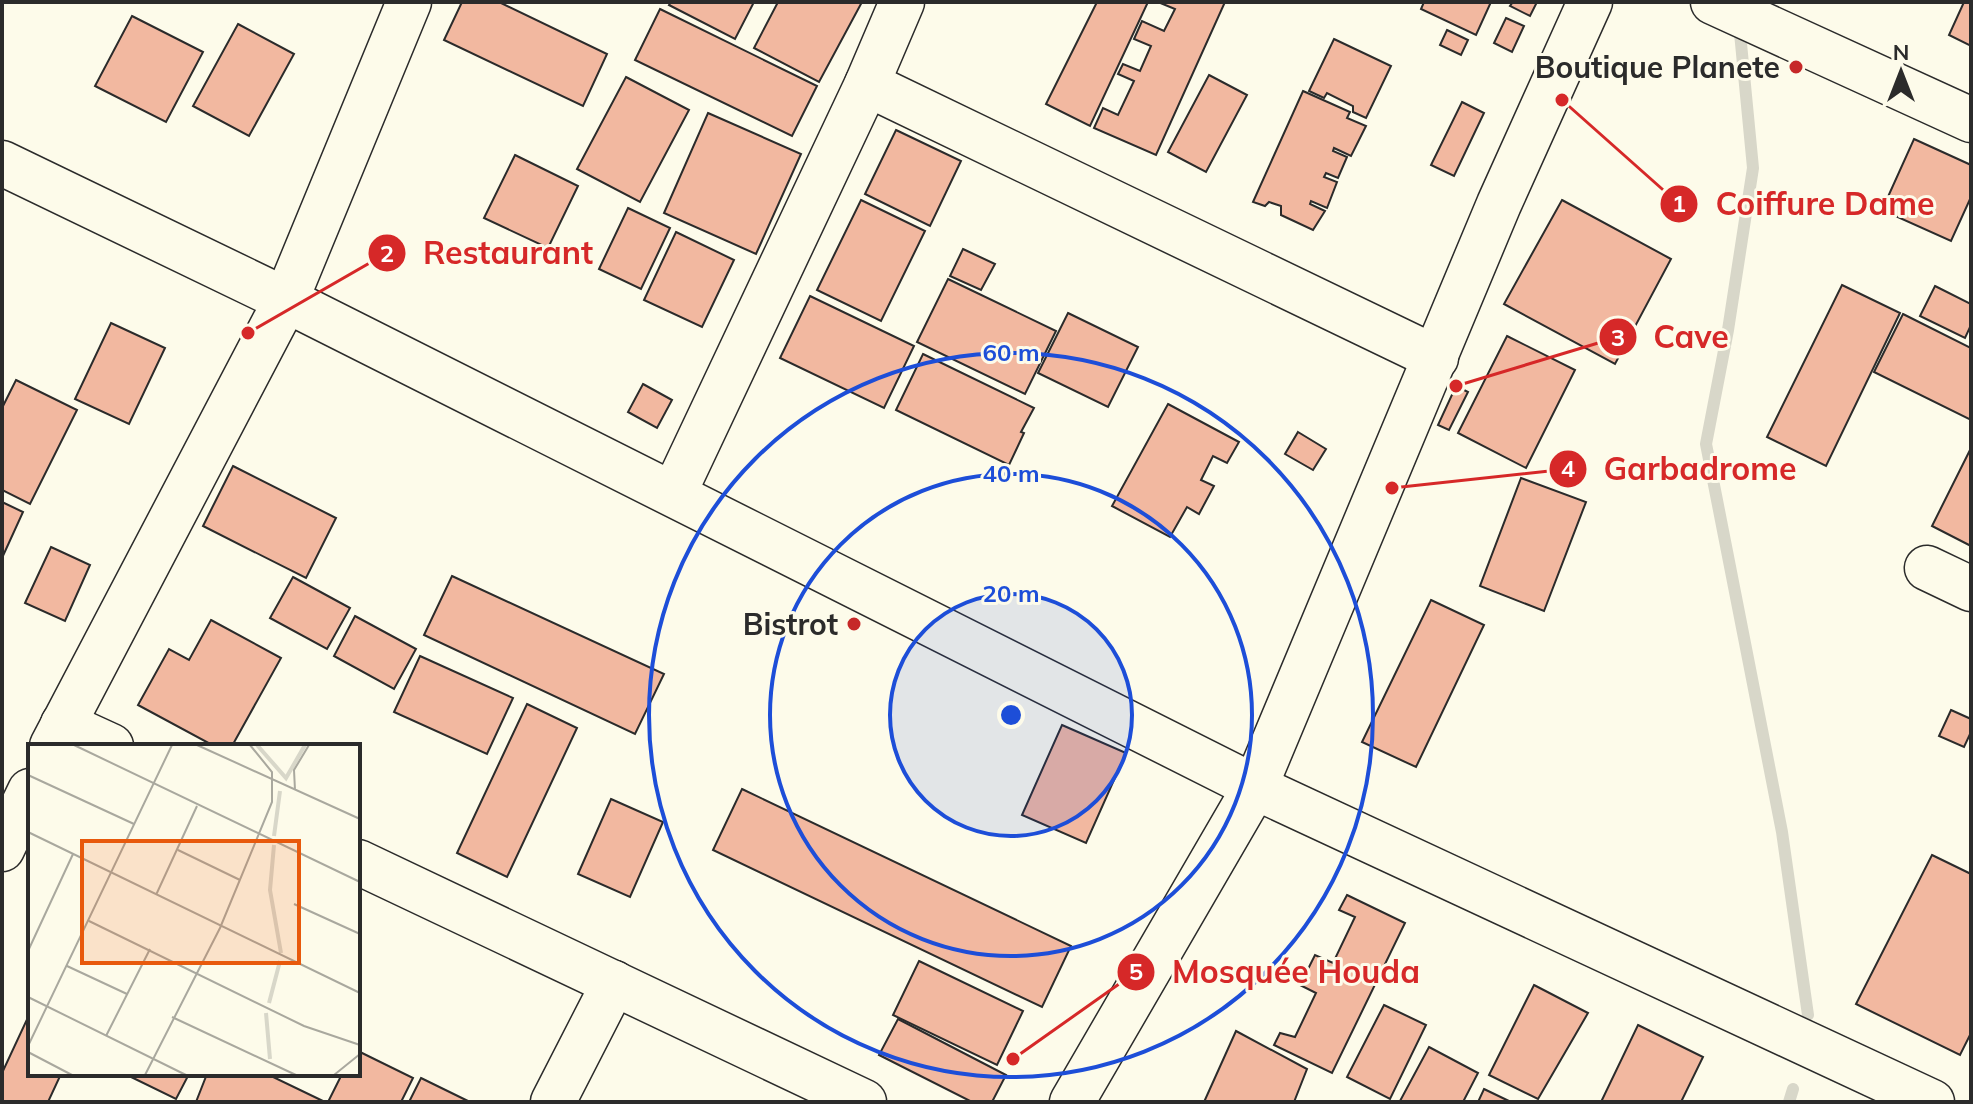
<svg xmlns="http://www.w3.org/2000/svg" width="1973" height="1104" font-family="Mulish,sans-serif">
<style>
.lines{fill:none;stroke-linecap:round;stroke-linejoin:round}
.stream{stroke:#d8d7c9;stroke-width:12}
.building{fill:#f2b8a0;stroke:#2b2b2b;stroke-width:2}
.minor-casing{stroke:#2b2b2b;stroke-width:47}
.minor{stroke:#fdfbea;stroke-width:44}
.ring{fill:none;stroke:#1d4ed8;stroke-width:4}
.poi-dot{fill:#c62828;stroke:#fdfbea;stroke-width:3}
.labels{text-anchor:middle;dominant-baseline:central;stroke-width:6;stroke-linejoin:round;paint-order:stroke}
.poi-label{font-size:30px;font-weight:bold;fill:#2b2b2b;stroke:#fdfbea;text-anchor:end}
.inset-river{fill:none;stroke:#d8d7c9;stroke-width:4}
.inset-road{fill:none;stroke:#a9a89e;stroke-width:2}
.view{fill:#e8590c;fill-opacity:0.15;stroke:#e8590c;stroke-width:4}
.inset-edge{fill:none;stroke:#2b2b2b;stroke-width:4}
.centre{fill:#1d4ed8;stroke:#fdfbea;stroke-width:4}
.ring-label{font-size:24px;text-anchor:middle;font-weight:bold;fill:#1d4ed8;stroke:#fdfbea;stroke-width:6;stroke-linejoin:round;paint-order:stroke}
.leader{fill:none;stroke:#d62828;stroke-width:3}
.callout-dot{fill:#d62828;stroke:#fdfbea;stroke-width:3}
.mark-label{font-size:24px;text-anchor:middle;font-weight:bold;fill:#fff}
.callout-label{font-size:32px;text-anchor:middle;font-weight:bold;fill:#d62828;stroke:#fdfbea;stroke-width:6;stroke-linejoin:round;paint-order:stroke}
</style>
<rect width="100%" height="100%" fill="#fdfbea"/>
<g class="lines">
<g class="stream">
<path d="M1740,33L1753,168L1728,330L1706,444L1782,832L1808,1015"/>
<path d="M1789,1102L1793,1089"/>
</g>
</g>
<g class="building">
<path d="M462,2H499L607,54L583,106L444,40Z"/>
<path d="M671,2H754L735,39L669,5Z"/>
<path d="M778,2H862L819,82L754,48Z"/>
<path d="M1097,2H1148L1090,126L1046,104Z"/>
<path d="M1158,2H1225L1156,155L1094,128L1103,108L1118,115L1134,81L1118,74L1123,64L1140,71L1151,46L1134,39L1142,21L1164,31L1175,9Z"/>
<path d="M1424,2H1491L1476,35L1421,9Z"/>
<path d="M1513,2H1537L1530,16L1510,6Z"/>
<path d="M1964,2H1971V46L1949,35Z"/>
<path d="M660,9L817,86L792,136L635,60Z"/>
<path d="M132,16L203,52L166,122L95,86Z"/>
<path d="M1506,18L1524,26L1512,52L1494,43Z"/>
<path d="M238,24L294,54L249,136L193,106Z"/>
<path d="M1447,30L1468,40L1461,55L1440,45Z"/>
<path d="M1334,39L1391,66L1366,118L1353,112V106L1327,93L1324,98L1309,91Z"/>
<path d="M1209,75L1247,95L1206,172L1168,152Z"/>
<path d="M626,77L689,110L640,202L577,169Z"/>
<path d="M1303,91L1350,112L1347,118L1366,126L1351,156L1334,148L1333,151L1347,157L1338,178L1326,173L1324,177L1337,182L1327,208L1311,201L1310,204L1325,211L1313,230L1281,215V206L1269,202L1265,206L1253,202Z"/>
<path d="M1462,102L1484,113L1454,176L1431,165Z"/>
<path d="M708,113L801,154L756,254L664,213Z"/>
<path d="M896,130L961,161L930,226L865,194Z"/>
<path d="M1914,139L1971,165V197L1951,241L1882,210Z"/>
<path d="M515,155L578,186L548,248L484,218Z"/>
<path d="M861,200L925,231L881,321L817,290Z"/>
<path d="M1562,200L1671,259L1615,364L1504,304Z"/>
<path d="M628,208L670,228L641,289L599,269Z"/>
<path d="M676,232L734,260L702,327L644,300Z"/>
<path d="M963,249L995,264L981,290L950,276Z"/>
<path d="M948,279L1056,331L1025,394L917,342Z"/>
<path d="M1842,285L1900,313L1826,466L1767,437Z"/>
<path d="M1935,286L1971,304V325L1965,338L1920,316Z"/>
<path d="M810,296L914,346L884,408L780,358Z"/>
<path d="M1068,313L1138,347L1108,407L1038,373Z"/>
<path d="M1903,314L1971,348V420L1874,372Z"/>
<path d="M111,323L165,348L129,424L75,399Z"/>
<path d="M1507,336L1575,370L1526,468L1458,433Z"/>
<path d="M923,354L1034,408L1021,432L1024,433L1009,465L896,410Z"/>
<path d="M16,380L77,410L30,504L2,490V408Z"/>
<path d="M643,384L672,400L657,428L628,412Z"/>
<path d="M1456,386L1468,392L1449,430L1438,425Z"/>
<path d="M1168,404L1239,442L1227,463L1213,456L1201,480L1214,486L1199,514L1187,507L1170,537L1112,506Z"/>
<path d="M1298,432L1326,449L1313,470L1285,454Z"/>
<path d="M1971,448V546L1932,526Z"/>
<path d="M233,466L336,518L306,578L203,526Z"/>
<path d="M1521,478L1586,502L1544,611L1480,586Z"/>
<path d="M2,502L23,512L2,558Z"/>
<path d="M51,547L90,565L65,621L25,603Z"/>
<path d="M452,576L664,674L635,734L424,635Z"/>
<path d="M293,577L350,608L327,649L270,618Z"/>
<path d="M1431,600L1484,625L1416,767L1362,742Z"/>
<path d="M355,616L416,649L394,689L334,656Z"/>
<path d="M211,620L281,658L232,746H214L138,705L169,649L189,660Z"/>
<path d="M420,656L513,698L487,754L394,712Z"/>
<path d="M527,704L577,728L507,877L457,853Z"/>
<path d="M1951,710L1971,719V732L1964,747L1939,736Z"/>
<path d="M1062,725L1126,753L1086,843L1022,815Z"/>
<path d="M742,789L1071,946L1042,1007L713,850Z"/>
<path d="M611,799L663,822L630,897L578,874Z"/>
<path d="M1932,855L1971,874V1033L1960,1055L1856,1004Z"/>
<path d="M1347,895L1405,923L1332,1073L1274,1045L1280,1033L1295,1037L1316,993L1300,985L1315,955L1333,963L1355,917L1339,910Z"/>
<path d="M919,961L1023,1011L997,1065L893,1015Z"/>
<path d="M1534,985L1588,1013L1538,1099L1489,1075Z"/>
<path d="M1384,1005L1426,1025L1390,1099L1347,1077Z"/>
<path d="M30,1013V1074H61L48,1102H2V1073Z"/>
<path d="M898,1019L1006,1075L992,1102H972L879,1055Z"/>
<path d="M1638,1025L1703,1057L1681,1102H1601Z"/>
<path d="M1236,1031L1307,1069L1294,1102H1204Z"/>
<path d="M1429,1047L1478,1073L1463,1102L1400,1101Z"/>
<path d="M358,1051L413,1078L401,1102H328L342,1074H358Z"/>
<path d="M125,1074H189L176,1099Z"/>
<path d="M207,1074H267L325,1102H196Z"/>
<path d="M421,1078L470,1102H409Z"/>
<path d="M1484,1089L1511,1102H1478Z"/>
</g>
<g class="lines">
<defs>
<g id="minor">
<path d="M1713,2L1971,120"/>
<path d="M867,84L1436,358"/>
<path d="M2,163L286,300L1255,787L1932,1102"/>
<path d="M674,493L867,84L902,2"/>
<path d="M1927,568L1971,589"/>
<path d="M63,724L111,746"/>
<path d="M52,746L286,300L409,2"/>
<path d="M2,849L30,791"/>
<path d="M358,862L864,1102"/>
<path d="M553,1102L614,983"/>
<path d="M1072,1102L1255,787L1499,204L1590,2"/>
</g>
</defs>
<use href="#minor" class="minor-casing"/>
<use href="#minor" class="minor"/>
</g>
<circle cx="1011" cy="715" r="121" fill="#1d4ed8" fill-opacity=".12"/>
<g class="ring">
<circle cx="1011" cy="715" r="121"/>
<circle cx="1011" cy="715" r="241"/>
<circle cx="1011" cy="715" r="362"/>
</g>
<g class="poi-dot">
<circle cx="1796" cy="67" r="8"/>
<circle cx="854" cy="624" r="8"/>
</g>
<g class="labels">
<g class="poi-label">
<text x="1780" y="67">Boutique Planete</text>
<text x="838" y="624">Bistrot</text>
</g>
</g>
<g transform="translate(28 744)">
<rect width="332" height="332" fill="#fdfbea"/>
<path class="inset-river" d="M229,1L258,34L277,1M246,92L252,47M246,101L242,146L253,209M241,259L252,217M238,269L242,315"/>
<path class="inset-road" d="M46,1L332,138M169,1L332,75M0,31L106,80M267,46L266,26L281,1M0,88L332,249M150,106L212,136M128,151L169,62M266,160L332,190M61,177L276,282L332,301M0,207L45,110M39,222L99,250M0,253L158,331M144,273L268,331M78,292L122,205M0,302L144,1M0,308L44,331M117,331L192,184L244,58V28L222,1M306,331L332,310"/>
<path class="view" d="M54,97H271V219H54Z"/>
<rect width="332" height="332" class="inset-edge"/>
</g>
<circle cx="1011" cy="715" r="12" class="centre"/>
<g class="ring-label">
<text x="1011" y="361">60 m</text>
<text x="1011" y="482">40 m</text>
<text x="1011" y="602">20 m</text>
</g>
<path class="leader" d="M1562 100L1679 204M248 333L387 253M1456 386L1618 337M1392 488L1568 469M1013 1059L1136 972"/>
<g class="callout-dot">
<circle cx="1562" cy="100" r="8"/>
<circle cx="248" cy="333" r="8"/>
<circle cx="1456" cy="386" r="8"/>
<circle cx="1392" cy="488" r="8"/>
<circle cx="1013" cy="1059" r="8"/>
<circle cx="1679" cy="204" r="20"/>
<circle cx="387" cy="253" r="20"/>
<circle cx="1618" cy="337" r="20"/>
<circle cx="1568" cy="469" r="20"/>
<circle cx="1136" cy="972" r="20"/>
</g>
<g class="mark-label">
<text x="1679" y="212">1</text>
<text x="387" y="262">2</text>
<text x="1618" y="346">3</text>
<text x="1568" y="477">4</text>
<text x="1136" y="980">5</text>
</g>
<g class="callout-label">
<text x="1825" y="215">Coiffure Dame</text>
<text x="508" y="264">Restaurant</text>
<text x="1691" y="348">Cave</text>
<text x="1700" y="480">Garbadrome</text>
<text x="1296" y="983">Mosquée Houda</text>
</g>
<rect width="1973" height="1104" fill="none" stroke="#2b2b2b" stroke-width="8"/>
<g transform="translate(1901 72)" stroke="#fdfbea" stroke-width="6" paint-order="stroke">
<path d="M0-6L14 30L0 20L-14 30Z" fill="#2b2b2b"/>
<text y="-12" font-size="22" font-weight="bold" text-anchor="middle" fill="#2b2b2b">N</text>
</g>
</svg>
